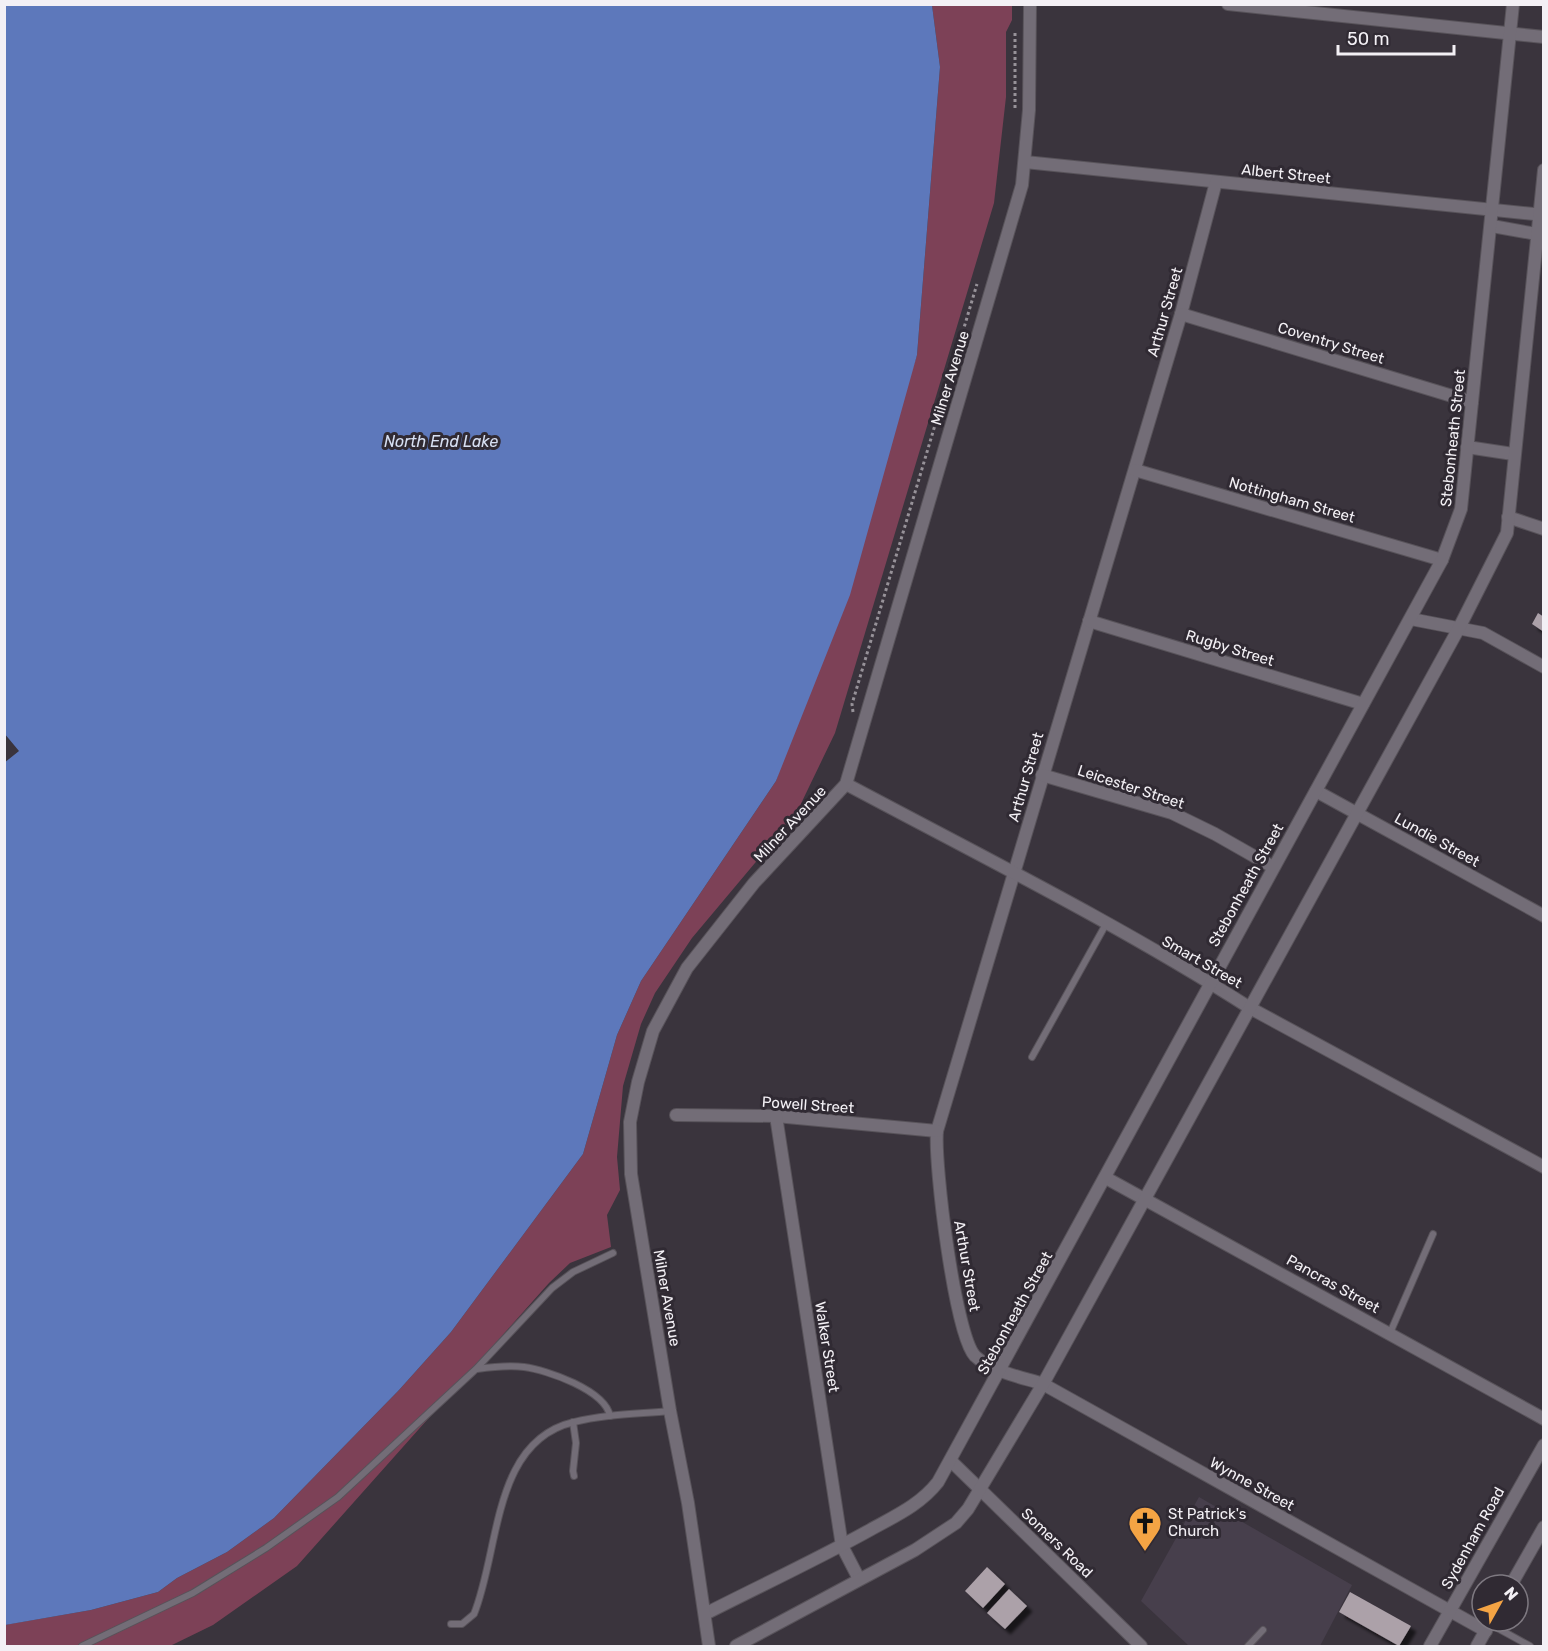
<svg xmlns="http://www.w3.org/2000/svg" width="1548" height="1651" font-family="Rubik,sans-serif">
<style>
.built{fill:#473f4c}
.green{fill:#7d4157}
.water{fill:#5d78bb}
.building{fill:#aca1a9;filter:url(#shadow)}
.lines{fill:none;stroke-linecap:round;stroke-linejoin:round}
.service-casing{stroke:#58535a;stroke-width:8}
.minor-casing{stroke:#58535a;stroke-width:14}
.path{stroke:#979299;stroke-width:3;stroke-dasharray:3 3;stroke-linecap:butt}
.service{stroke:#736d77;stroke-width:6}
.minor{stroke:#736d77;stroke-width:12}
.labels{text-anchor:middle;dominant-baseline:central;stroke-width:6;stroke-linejoin:round;paint-order:stroke}
.street-label{font-size:15px;fill:#f3f0f5;stroke:#302a33}
.poi-label{font-size:15px;fill:#f3f0f5;stroke:#302a33;text-anchor:start}
.water-label{font-size:16px;font-style:italic;fill:#d7e0f3;stroke:#302a33}
</style>
<defs>
<filter id="shadow"><feDropShadow dx="5.5" dy="5.5" stdDeviation="1.5" flood-color="#0009"/></filter>
</defs>
<rect width="100%" height="100%" fill="#3a343d"/>
<path class="built" d="M1199,1497L1352,1585L1320,1646H1189L1141,1601Z"/>
<path class="green" d="M932,5H1012V20L1006,32V97L994,203L835,733L796,814L692,938L655,993L641,1024L623,1086L617,1157L620,1190L607,1215L611,1247L570,1263L549,1283L297,1566L213,1625L170,1646H5L4,1625L91,1610L158,1592L177,1578L227,1552L274,1518L399,1390L451,1332L583,1154L617,1035L641,981L776,781L917,355L940,67Z"/>
<path class="water" d="M5,4L932,5L940,67L917,355L850,595L776,781L641,981L617,1035L583,1154L451,1332L399,1390L274,1518L227,1552L177,1578L158,1592L91,1610L5,1625L4,763L19,751L4,733Z"/>
<g class="building">
<path d="M1538,613L1544,617V632L1532,624Z"/>
<path d="M987,1567L1005,1584L983,1608L965,1591Z"/>
<path d="M1009,1589L1027,1606L1005,1629L987,1613Z"/>
<path d="M1350,1592L1411,1626L1399,1646L1339,1612Z"/>
</g>
<g class="lines">
<defs>
<g id="service">
<path d="M1032,1057L1106,924"/>
<path d="M1390,1333L1433,1234"/>
<path d="M477,1369C492,1367 508,1365 524,1367C547,1370 605,1390 610,1416"/>
<path d="M573,1422L576,1443L573,1471L574,1476"/>
<path d="M451,1624H462L474,1614C500,1550 492,1441 574,1422C605,1414 638,1414 670,1411"/>
<path d="M1490,1624L1530,1646"/>
<path d="M82,1646L193,1593L266,1548L338,1497L476,1369L552,1288L573,1272L613,1253"/>
<path d="M1248,1646L1263,1630"/>
</g>
<g id="minor">
<path d="M1228,4L1544,37"/>
<path d="M1025,162L1544,215"/>
<path d="M1216,182L1181,314L937,1131C934,1164 955,1335 975,1356C992,1372 1021,1377 1043,1384L1486,1631"/>
<path d="M1492,226L1542,235"/>
<path d="M1181,314L1472,402"/>
<path d="M1467,447L1513,454"/>
<path d="M1135,470L1442,560"/>
<path d="M1508,517L1544,529"/>
<path d="M1411,619L1483,633L1544,667"/>
<path d="M1089,621L1363,704"/>
<path d="M1042,775L1172,813L1215,834L1273,867"/>
<path d="M846,784C981,856 1120,925 1250,1008L1544,1167"/>
<path d="M1316,791L1544,916"/>
<path d="M676,1115L776,1116L937,1131"/>
<path d="M776,1116L842,1546L859,1579"/>
<path d="M1106,1178L1544,1419"/>
<path d="M951,1461L1141,1646"/>
<path d="M1511,1585L1544,1527"/>
<path d="M705,1614C760,1586 816,1560 870,1530C895,1516 920,1505 938,1482L1442,560L1461,509L1513,4"/>
<path d="M709,1646L688,1503L670,1411L631,1174L630,1122L638,1082L653,1031L687,968L754,883L846,784L1022,185L1029,110L1030,4"/>
<path d="M736,1646L915,1550L956,1523L968,1509L1043,1384L1459,628L1507,533L1544,170"/>
<path d="M1430,1646L1544,1445"/>
<path d="M1477,1646L1491,1621"/>
</g>
</defs>
<use href="#service" class="service-casing"/>
<use href="#minor" class="minor-casing"/>
<g class="path">
<path d="M1015,108V32"/>
<path d="M853,712L852,704L977,284"/>
</g>
<use href="#service" class="service"/>
<use href="#minor" class="minor"/>
</g>
<defs>
<symbol id="church-pin" viewBox="-11 -11 22 30"><path d="M0 17L-7.5 6A9.5 9.5 0 1 1 7.5 6Z" fill="#f4a444" stroke="#302a33"/><path d="M-1.2-6h2.4v3.5h3.3v2.4h-3.3V6h-2.4V-.1h-3.3v-2.4h3.3Z" fill="#111"/></symbol>
</defs>
<g fill-rule="evenodd">
<use href="#church-pin" x="1126" y="1504" width="38" height="52"/>
</g>
<g class="labels">
<g class="street-label">
<text transform="translate(1286 174) rotate(6)">Albert Street</text>
<text transform="translate(1165 312) rotate(-74)">Arthur Street</text>
<text transform="translate(1331 343) rotate(17)">Coventry Street</text>
<text transform="translate(950 378) rotate(-73)">Milner Avenue</text>
<text transform="translate(1453 438) rotate(-84)">Stebonheath Street</text>
<text transform="translate(1292 500) rotate(16)">Nottingham Street</text>
<text transform="translate(1230 648) rotate(17)">Rugby Street</text>
<text transform="translate(1026 777) rotate(-74)">Arthur Street</text>
<text transform="translate(1131 787) rotate(18)">Leicester Street</text>
<text transform="translate(790 824) rotate(-47)">Milner Avenue</text>
<text transform="translate(1437 840) rotate(29)">Lundie Street</text>
<text transform="translate(1246 885) rotate(-61)">Stebonheath Street</text>
<text transform="translate(1202 962) rotate(30)">Smart Street</text>
<text transform="translate(808 1105) rotate(4)">Powell Street</text>
<text transform="translate(967 1266) rotate(80)">Arthur Street</text>
<text transform="translate(1333 1284) rotate(29)">Pancras Street</text>
<text transform="translate(667 1298) rotate(80)">Milner Avenue</text>
<text transform="translate(1015 1313) rotate(-61)">Stebonheath Street</text>
<text transform="translate(827 1347) rotate(81)">Walker Street</text>
<text transform="translate(1252 1484) rotate(29)">Wynne Street</text>
<text transform="translate(1473 1538) rotate(-61)">Sydenham Road</text>
<text transform="translate(1057 1543) rotate(44)">Somers Road</text>
</g>
<g class="poi-label">
<text x="1168" y="1514">St Patrick's<tspan x="1168" dy="17">Church</tspan></text>
</g>
<g class="water-label">
<text x="441" y="441">North End Lake</text>
</g>
</g>
<rect width="1548" height="1651" fill="none" stroke="#f3f0f5" stroke-width="12"/>
<g transform="translate(1500 1603) rotate(50)"><circle r="28" fill="#302a33" stroke="#7e7981" stroke-width="1.5"/>
<path d="M0-4.5L10 22L0 15L-10 22Z" fill="#f4a444"/>
<text y="-9" font-size="16" font-weight="bold" text-anchor="middle" fill="#f3f0f5">N</text>
</g>
<path d="M1338 45v9h116v-9" fill="none" stroke="#f3f0f5" stroke-width="3"/>
<text x="1347" y="45" font-size="18" fill="#f3f0f5" stroke="#302a33" stroke-width="4.5" paint-order="stroke">50 m</text>
</svg>
